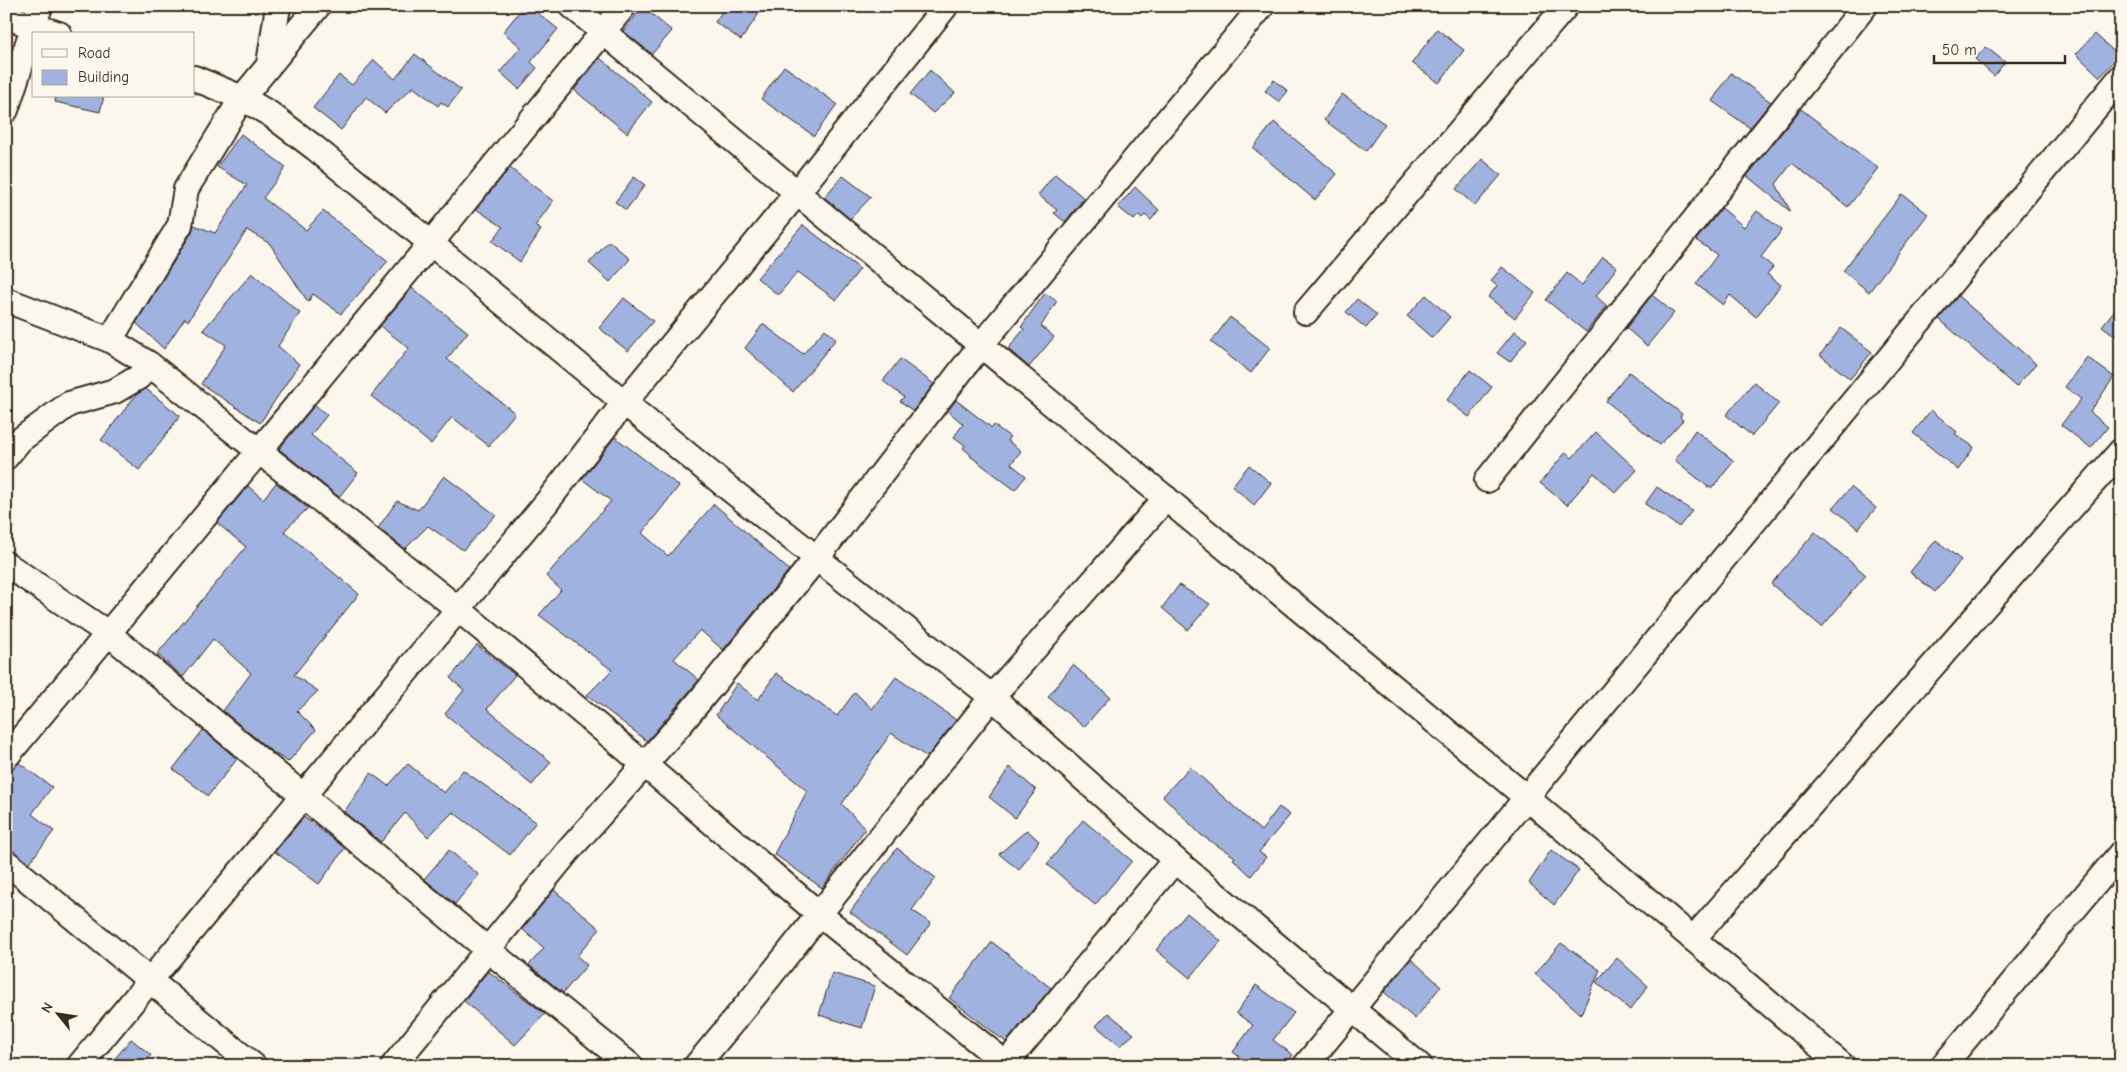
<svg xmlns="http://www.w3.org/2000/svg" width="2127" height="1072" font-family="'Comic Neue',sans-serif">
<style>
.building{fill:#9fb2e0;stroke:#3b2a1e}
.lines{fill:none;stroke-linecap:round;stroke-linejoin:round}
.minor-casing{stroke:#3b2a1e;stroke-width:28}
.minor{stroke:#fbf7ec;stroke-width:24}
</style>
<rect width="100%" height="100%" fill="#fbf7ec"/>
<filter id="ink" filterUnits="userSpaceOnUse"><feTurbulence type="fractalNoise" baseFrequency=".02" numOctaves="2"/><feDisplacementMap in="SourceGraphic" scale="10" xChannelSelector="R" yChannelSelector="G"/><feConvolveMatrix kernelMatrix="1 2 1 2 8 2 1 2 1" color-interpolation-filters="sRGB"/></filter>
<g filter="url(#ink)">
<g class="building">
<path d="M524,6H529L558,29L531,62L537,68L519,89L500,72L521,47L503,32Z"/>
<path d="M726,6H764L741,40L715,22Z"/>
<path d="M643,7L672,31L652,54L623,31Z"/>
<path d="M1437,29L1464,50L1439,83L1412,63Z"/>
<path d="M2095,34L2119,56L2100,77L2076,54Z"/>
<path d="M1986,47L2005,62L1994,76L1975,59Z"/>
<path d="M415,54L461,90L448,107L441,102L438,106L413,87L385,113L366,97L341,130L313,108L339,75L352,85L374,60L395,79Z"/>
<path d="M600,58L652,102L627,133L574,90Z"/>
<path d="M784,66L837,104L814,136L761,99Z"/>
<path d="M930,70L955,93L933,113L910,94Z"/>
<path d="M1731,73L1771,102L1750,128L1712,101Z"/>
<path d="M1274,80L1288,91L1279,102L1265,91Z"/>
<path d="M1342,94L1385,124L1366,151L1324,120Z"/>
<path d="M56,96H104L100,112L55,102Z"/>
<path d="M1801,109L1878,168L1848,207L1792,163L1776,184L1791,212L1747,176Z"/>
<path d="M1274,122L1337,174L1315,200L1253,148Z"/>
<path d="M241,134L286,167L263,198L306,230L323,211L388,261L341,314L313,294L308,302L270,244L247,230L188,321L185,318L164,349L136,323L192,232L194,225L215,233L247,185L217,167Z"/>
<path d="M1482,159L1501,175L1475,206L1456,189Z"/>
<path d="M510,168L553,201L535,226L541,230L520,262L492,241L503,227L476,209Z"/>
<path d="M1055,174L1084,198L1065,222L1054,213L1057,210L1038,195Z"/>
<path d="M843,176L871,197L850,219L824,197Z"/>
<path d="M634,177L645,185L626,210L615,202Z"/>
<path d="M1135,187L1159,210L1151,220L1145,215L1142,218L1139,215L1134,220L1118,207Z"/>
<path d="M1902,194L1928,214L1869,292L1843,271Z"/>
<path d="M1722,208L1744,227L1757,211L1782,230L1761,257L1773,267L1767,274L1781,285L1756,317L1730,295L1723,305L1696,284L1717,255L1696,240Z"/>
<path d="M803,225L860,269L836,300L798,272L778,295L757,278Z"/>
<path d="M609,241L630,259L610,282L589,263Z"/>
<path d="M1603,257L1617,267L1596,296L1607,306L1586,332L1546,300L1567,273L1582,285Z"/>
<path d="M1502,267L1535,293L1515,318L1488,297L1497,286L1491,281Z"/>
<path d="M252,273L300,313L278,346L299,364L260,423L201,384L226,345L203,330Z"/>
<path d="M412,288L468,332L447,359L515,413L489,446L452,417L431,444L371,396L409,348L380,326Z"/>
<path d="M1045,293L1057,301L1041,326L1054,337L1029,367L1008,349L1024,329L1021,327Z"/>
<path d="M1426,295L1450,317L1432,338L1407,316Z"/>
<path d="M1652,295L1674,313L1647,346L1626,328Z"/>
<path d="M1958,296L2036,364L2016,387L1939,319Z"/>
<path d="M624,298L653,321L628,351L599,328Z"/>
<path d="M1357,299L1377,315L1366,328L1346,312Z"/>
<path d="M2121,302V340L2102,326Z"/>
<path d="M1230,317L1270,348L1251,373L1211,342Z"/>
<path d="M763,324L803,354L825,329L836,339L793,392L745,348Z"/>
<path d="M1841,328L1872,352L1850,379L1820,355Z"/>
<path d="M1515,331L1527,340L1510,362L1497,353Z"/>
<path d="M2087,357L2114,377L2090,412L2108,427L2091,448L2061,425L2081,399L2065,387Z"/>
<path d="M900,359L934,384L913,411L900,401L904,397L883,381Z"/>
<path d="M1470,370L1492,387L1469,417L1447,400Z"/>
<path d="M1629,372L1682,414L1680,417L1683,420L1660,445L1606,401Z"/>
<path d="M1754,382L1779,403L1752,436L1726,415Z"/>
<path d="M146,389L180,416L139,470L101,440L136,395Z"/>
<path d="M956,400L992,428L994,425L1010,437L1007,440L1021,451L1011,464L1026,476L1015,490L970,456L971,455L963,448L965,445L954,437L963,424L948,411Z"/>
<path d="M315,405L327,415L311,435L358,473L339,497L279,449Z"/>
<path d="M1931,410L1957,432L1955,434L1974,447L1958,470L1913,433Z"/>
<path d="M1695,430L1734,461L1713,487H1708L1675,460Z"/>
<path d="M1596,432L1637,470L1616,493L1594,473L1567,505L1540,483L1566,452L1572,458Z"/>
<path d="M615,437L679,486L642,533L668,556L714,504L789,570L723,650L700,630L674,659L699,680L647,741L587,695L612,670L539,615L561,590L546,576L611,501L582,479Z"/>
<path d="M1249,465L1271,483L1254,505L1232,486Z"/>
<path d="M444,476L496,515L463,550L428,526L405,549L378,528L397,501L418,510Z"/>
<path d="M276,483L308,508L284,531L359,594L294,675L318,691L297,711L316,730L288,762L271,751L223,711L251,673L213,639L183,677L157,654L246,547L217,523L248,486L263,499Z"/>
<path d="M1657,487L1692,511L1679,527L1645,504Z"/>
<path d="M1851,487L1876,508L1858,529L1833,508Z"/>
<path d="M1815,532L1866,575L1822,627L1771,584Z"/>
<path d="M1936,540L1961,560L1935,592L1910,572Z"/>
<path d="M1179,585L1210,604L1188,630L1162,608Z"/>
<path d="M477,645L515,675L487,709L551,762L532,785L445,714L464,690L450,678Z"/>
<path d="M1073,665L1110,697L1084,727L1048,697Z"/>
<path d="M776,673L837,716L855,692L872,709L896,677L956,720L927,757L891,733L842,804L865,829L822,888L774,854L807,791L716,715L737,683L758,700Z"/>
<path d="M203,730L237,759L208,796L173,769Z"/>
<path d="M19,763L52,787L32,814L54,831L29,863L6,847V774Z"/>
<path d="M408,764L444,793L463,770L536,822L510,855L453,812L428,837L405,813L381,842L344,812L371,773L388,786Z"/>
<path d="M1010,767L1036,790L1015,818L989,797Z"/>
<path d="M1190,767L1261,831L1279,807L1290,815L1259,852L1266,857L1251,876L1233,859L1235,857L1201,835L1163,796Z"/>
<path d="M304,817L345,848L319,884L275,852Z"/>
<path d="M1083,820L1132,861L1095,905L1047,864Z"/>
<path d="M1027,830L1039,841L1019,870L999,854Z"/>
<path d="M897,848L936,878L912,910L931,923L907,955L850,912Z"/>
<path d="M449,850L479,875L455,904L424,879Z"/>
<path d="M1551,850L1579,870L1554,905L1529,883Z"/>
<path d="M554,890L600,929L577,956L587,965L563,993L529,965L544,948L522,929Z"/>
<path d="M1187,913L1221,941L1190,978L1156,950Z"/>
<path d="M992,942L1051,988L1006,1042L949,998Z"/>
<path d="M1561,943L1600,970L1581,1014L1535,974Z"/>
<path d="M1617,958L1648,986L1630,1010L1596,982Z"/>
<path d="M1411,959L1441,986L1415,1019L1384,992Z"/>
<path d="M488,971L545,1014L515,1045L464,1001Z"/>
<path d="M832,973L875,986L862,1028L819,1015Z"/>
<path d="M1256,985L1294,1013L1273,1040L1293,1055L1285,1066H1251L1233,1052L1253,1025L1236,1013Z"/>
<path d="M1108,1013L1134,1034L1120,1046L1096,1026Z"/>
<path d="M131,1039L151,1055L142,1066H109Z"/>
</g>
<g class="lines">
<defs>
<g id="minor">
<path d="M572,6L1526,797L1843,1066"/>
<path d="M6,17L59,34"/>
<path d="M269,64L278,6"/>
<path d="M194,78L242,98L270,114L315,148L727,487L992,697L1175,860L1420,1066"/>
<path d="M6,110L40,6"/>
<path d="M6,300L110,340L149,364L457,608L645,765L819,914L1009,1066"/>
<path d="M1306,312L1566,6"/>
<path d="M110,340L180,225L186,189L242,98L318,6"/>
<path d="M6,457L20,440L69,404L115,391L139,377L149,364"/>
<path d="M1487,480L1865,6"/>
<path d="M6,564L109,634L487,949L631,1066"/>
<path d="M6,757L431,243L624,6"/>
<path d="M6,862L254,1066"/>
<path d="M1693,939L2121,451"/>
<path d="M79,1066L547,502L624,403L797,193L945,7L944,6"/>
<path d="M393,1066L569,850L683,721L816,559L981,345L1262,6"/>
<path d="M696,1066L755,995L992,697L1166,498"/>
<path d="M1004,1066L1175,860"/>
<path d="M1305,1066L2121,77"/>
<path d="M1943,1066L2121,853"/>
</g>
</defs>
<use href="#minor" class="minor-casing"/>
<use href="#minor" class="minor"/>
</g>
</g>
<rect width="2127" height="1072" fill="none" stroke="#fbf7ec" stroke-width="25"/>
<rect x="12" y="12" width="2102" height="1047" fill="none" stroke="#3b2a1e" stroke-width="2" filter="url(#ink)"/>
<rect x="32" y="32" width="162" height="65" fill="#fbf7ec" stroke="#aea59a"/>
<rect x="42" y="49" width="25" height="8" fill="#fbf7ec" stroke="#aea59a"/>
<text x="78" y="58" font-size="15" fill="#3b2a1e">Road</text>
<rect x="42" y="70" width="25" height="15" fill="#9fb2e0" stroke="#aea59a"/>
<text x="78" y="82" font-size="15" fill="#3b2a1e">Building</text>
<g transform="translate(58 1014) rotate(300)" stroke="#fbf7ec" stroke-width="4" paint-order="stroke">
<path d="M0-4L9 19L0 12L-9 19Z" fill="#3b2a1e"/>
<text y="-8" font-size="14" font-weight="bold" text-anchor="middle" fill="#3b2a1e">N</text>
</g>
<path d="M1934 55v8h131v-8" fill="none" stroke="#3b2a1e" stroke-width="2.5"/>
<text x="1942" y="55" font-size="15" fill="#3b2a1e" stroke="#fbf7ec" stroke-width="4" paint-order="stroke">50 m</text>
</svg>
